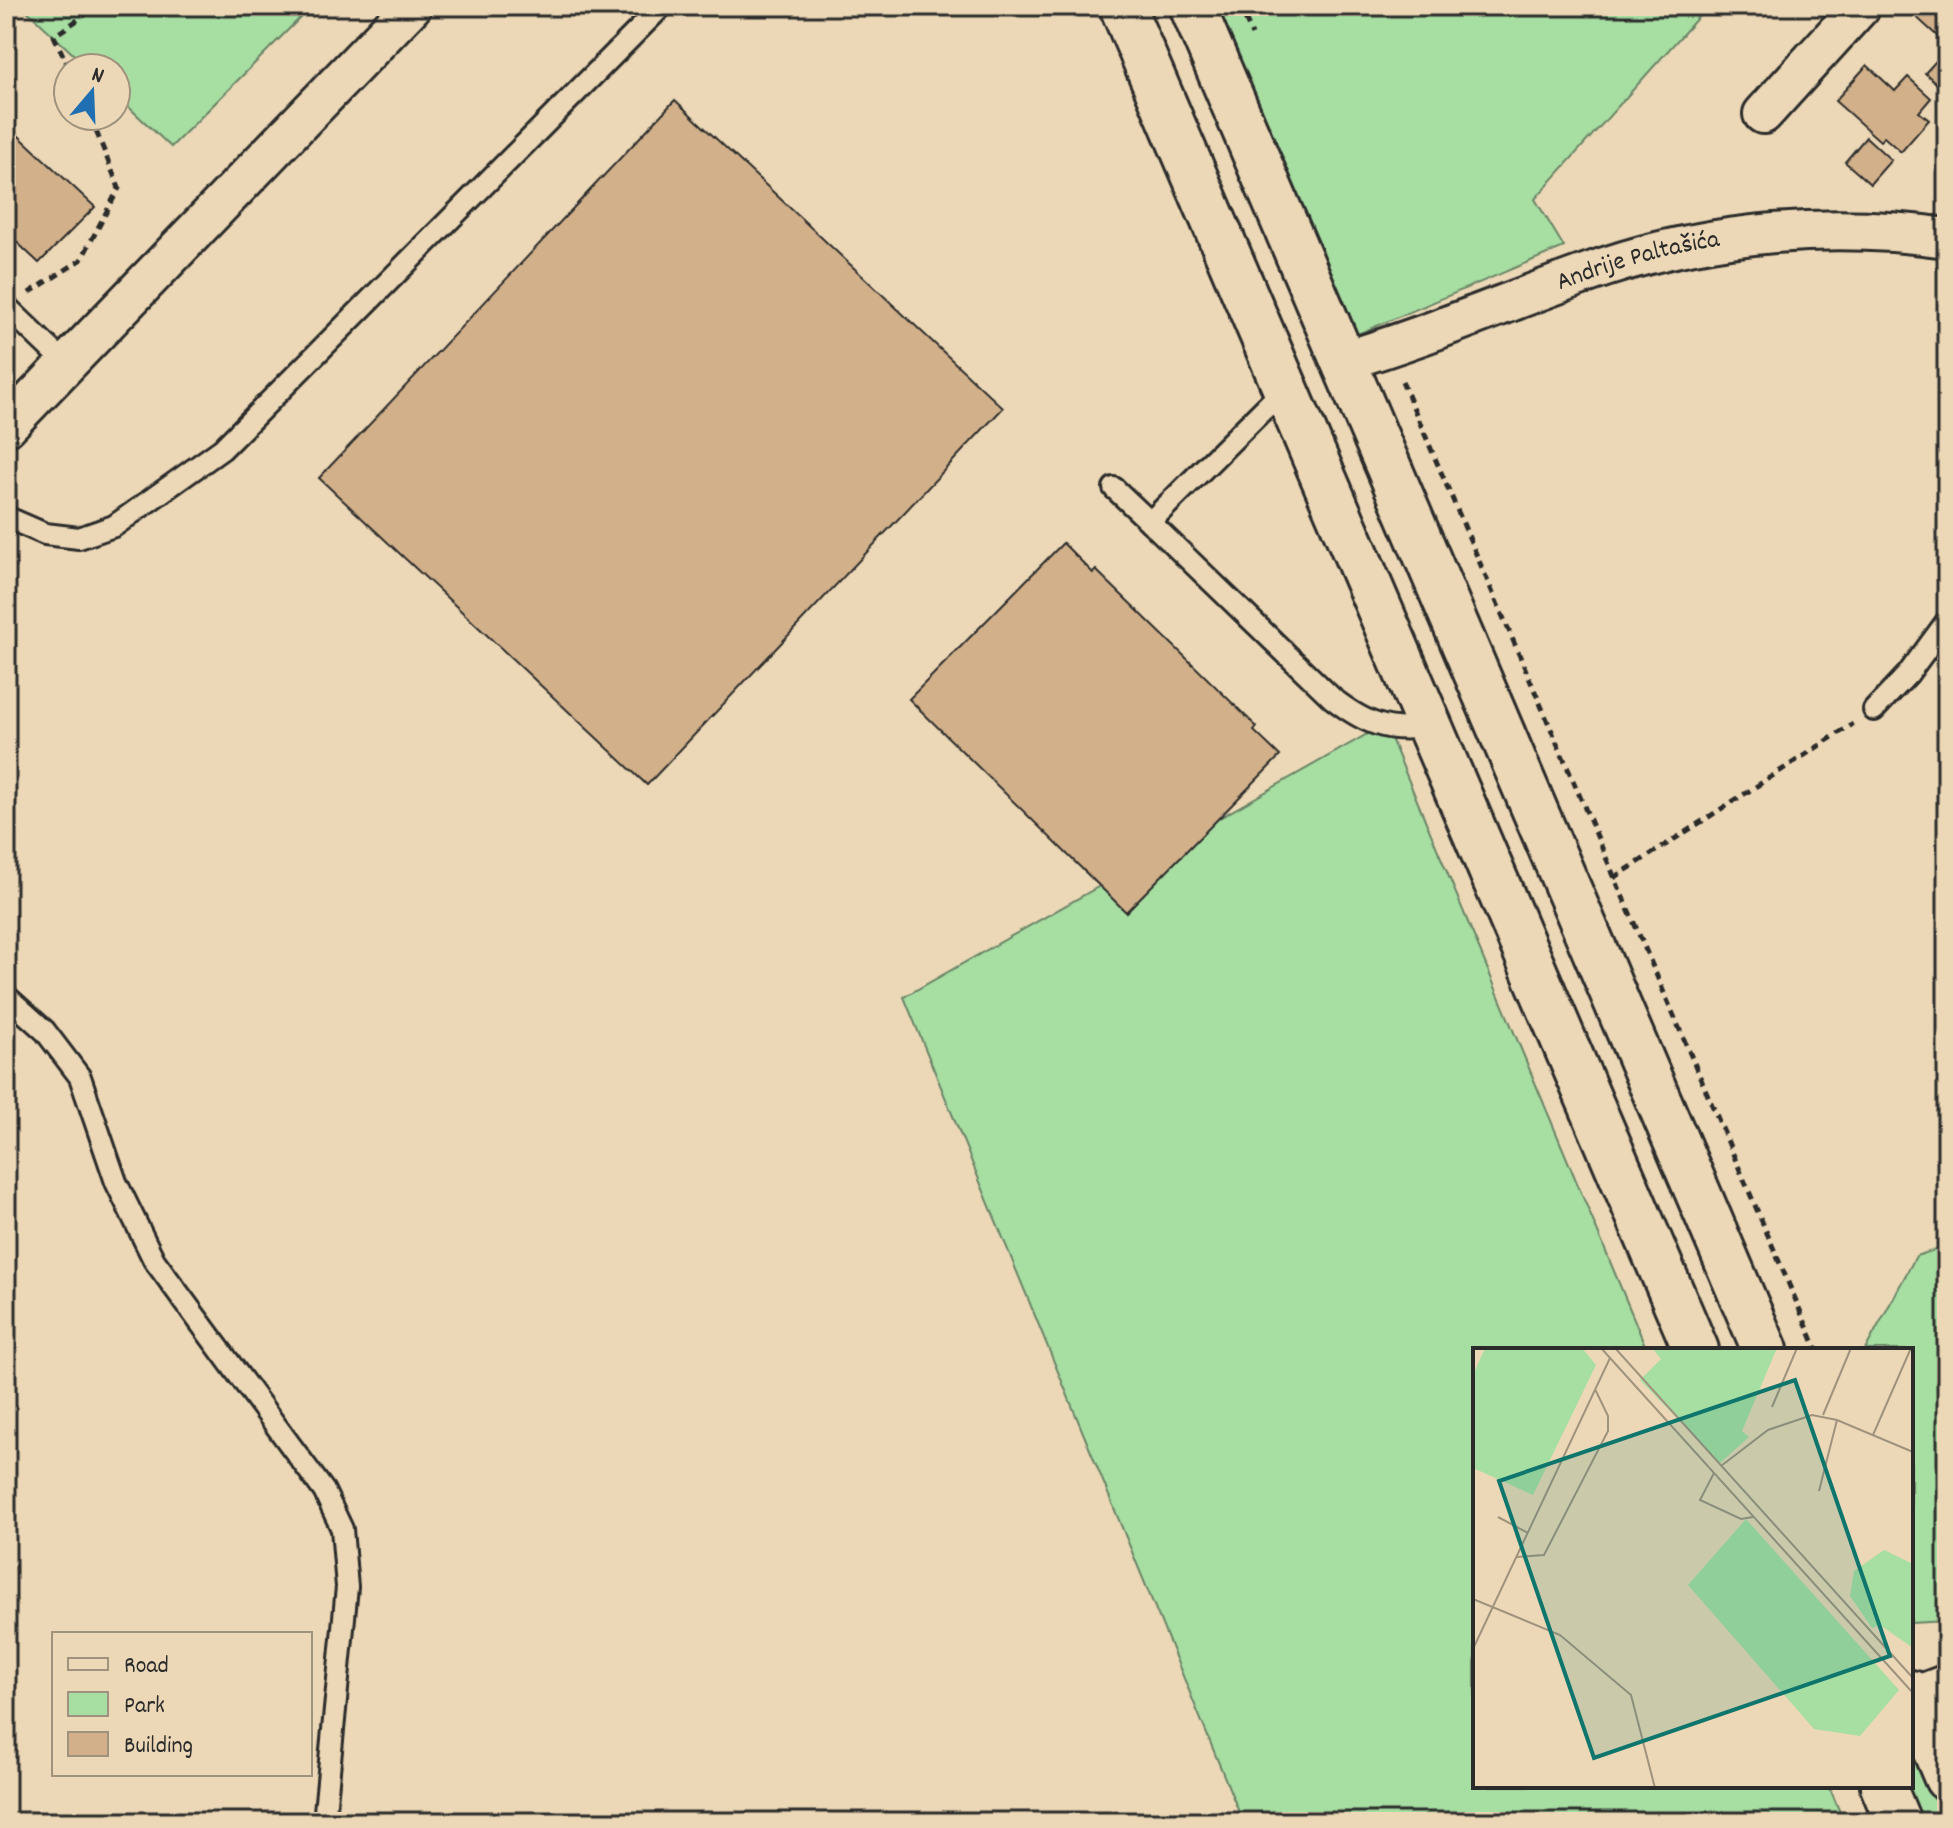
<svg xmlns="http://www.w3.org/2000/svg" width="1953" height="1828" font-family="Dekko,sans-serif">
<style>
.green{fill:#a7dea2;stroke:#698466;stroke-width:2}
.building{fill:#d2b18a;stroke:#2b2b2b;stroke-width:2}
.lines{fill:none;stroke-linecap:round;stroke-linejoin:round}
.service-casing{stroke:#2b2b2b;stroke-width:26}
.minor-casing{stroke:#2b2b2b;stroke-width:44}
.primary-casing{stroke:#2b2b2b;stroke-width:50}
.path{stroke:#2b2b2b;stroke-width:5;stroke-dasharray:8 6;stroke-linecap:butt}
.service{stroke:#ecd8b6;stroke-width:20}
.minor{stroke:#ecd8b6;stroke-width:38}
.primary{stroke:#ecd8b6;stroke-width:44}
.labels{text-anchor:middle;dominant-baseline:central;stroke-width:8;stroke-linejoin:round;paint-order:stroke}
.street-label{font-size:26px;fill:#2b2b2b;stroke:#ecd8b6}
.inset-road{fill:none;stroke:#9f937e;stroke-width:2}
.view{fill:#0f766e;fill-opacity:0.15;stroke:#0f766e;stroke-width:4}
.inset-edge{fill:none;stroke:#2b2b2b;stroke-width:4}
</style>
<rect width="100%" height="100%" fill="#ecd8b6"/>
<filter id="ink" filterUnits="userSpaceOnUse"><feTurbulence type="fractalNoise" baseFrequency=".0125" numOctaves="2"/><feDisplacementMap in="SourceGraphic" scale="16" xChannelSelector="R" yChannelSelector="G"/><feConvolveMatrix kernelMatrix="1 2 1 2 8 2 1 2 1" color-interpolation-filters="sRGB"/></filter>
<g filter="url(#ink)">
<g class="green">
<path d="M22,6H312L171,147L116,95V68H88Z"/>
<path d="M1187,6H1708L1535,199L1564,247L1341,341Z"/>
<path d="M1385,724L1647,1350H1475V1786H1829L1844,1822H1243L904,997Z"/>
<path d="M1947,1246V1621L1911,1623V1350H1865L1916,1256Z"/>
<path d="M1911,1744L1944,1822H1922L1907,1786H1911Z"/>
</g>
<g class="building">
<path d="M1920,6H1947V45L1913,14Z"/>
<path d="M1947,49V93L1925,73Z"/>
<path d="M1867,65L1895,91L1908,77L1931,98L1919,112L1929,120L1901,152L1884,137L1880,141L1835,101Z"/>
<path d="M675,100L1003,408L647,785L319,478Z"/>
<path d="M6,124L95,207L39,263L6,232Z"/>
<path d="M1866,137L1891,160L1870,184L1845,162Z"/>
<path d="M1063,543L1093,573L1096,570L1257,727L1254,731L1280,756L1126,912L909,699Z"/>
</g>
<g class="lines">
<defs>
<g id="service">
<path d="M6,306L66,364"/>
<path d="M1285,388L1150,522L1332,698C1364,723 1389,734 1429,726"/>
<path d="M1114,488L1150,522"/>
<path d="M6,517L45,534L79,538L114,526L222,449L662,6"/>
<path d="M1874,710L1908,674L1947,621"/>
<path d="M6,996L45,1031L80,1077L116,1182L154,1260L324,1491L342,1529L347,1587L324,1822"/>
</g>
<g id="minor">
<path d="M1763,114L1861,6"/>
<path id="s1" d="M1343,361C1432,335 1517,297 1605,267C1713,231 1834,222 1947,238"/>
<path d="M6,427L412,6"/>
<path d="M1913,1697L1947,1684"/>
</g>
<g id="primary">
<path d="M1122,6L1696,1350"/>
<path d="M1192,6L1765,1350"/>
<path d="M1911,1693L1947,1778"/>
<path d="M1883,1786L1898,1822"/>
</g>
</defs>
<use href="#service" class="service-casing"/>
<use href="#minor" class="minor-casing"/>
<use href="#primary" class="primary-casing"/>
<g class="path">
<path d="M1240,6L1252,35"/>
<path d="M69,68L54,36L98,6"/>
<path d="M29,293L81,260L119,188L90,116"/>
<path d="M1402,381L1817,1350"/>
<path d="M1614,878L1853,724"/>
</g>
<use href="#service" class="service"/>
<use href="#minor" class="minor"/>
<use href="#primary" class="primary"/>
</g>
</g>
<g class="labels">
<g class="street-label">
<text stroke="none"><textPath href="#s1" startOffset="312">Andrije Paltašića</textPath></text>
</g>
</g>
<g transform="translate(1473 1348)">
<rect width="440" height="440" fill="#ecd8b6"/>
<path d="M12,0H109L123,17L60,147L0,120V27ZM179,0H304L269,83L276,89L247,115L167,32L188,11ZM273,171L426,342L387,388L341,381L215,237ZM411,202L440,216V300L407,277L399,280L377,248L381,223Z" fill="#a7dea2"/>
<path class="inset-road" d="M128,0L440,345M142,0L440,330M299,59L324,0M350,67L378,0M400,87L438,0M248,118L295,82L339,67L364,72L440,104M241,125L227,152L268,171L280,169M346,143L364,72M25,169L55,185M44,209L71,207L135,83V68L122,41M0,251L87,287L158,347L182,440M0,301L137,10"/>
<path class="view" d="M322,32L417,308L121,410L26,133Z"/>
<rect width="440" height="440" class="inset-edge"/>
</g>
<rect width="1953" height="1828" fill="none" stroke="#ecd8b6" stroke-width="32"/>
<rect x="16" y="16" width="1921" height="1796" fill="none" stroke="#2b2b2b" stroke-width="3" filter="url(#ink)"/>
<rect x="52" y="1632" width="260" height="144" fill="#ecd8b6" stroke="#9f937e" stroke-width="2"/>
<rect x="68" y="1658" width="40" height="12" fill="#ecd8b6" stroke="#9f937e" stroke-width="2"/>
<text x="124" y="1672" font-size="24" fill="#2b2b2b">Road</text>
<rect x="68" y="1692" width="40" height="24" fill="#a7dea2" stroke="#9f937e" stroke-width="2"/>
<text x="124" y="1712" font-size="24" fill="#2b2b2b">Park</text>
<rect x="68" y="1732" width="40" height="24" fill="#d2b18a" stroke="#9f937e" stroke-width="2"/>
<text x="124" y="1752" font-size="24" fill="#2b2b2b">Building</text>
<g transform="translate(92 92) rotate(19)"><circle r="38" fill="#ecd8b6" stroke="#9f937e" stroke-width="2"/>
<path d="M0-6L14 30L0 20L-14 30Z" fill="#1f6fb2"/>
<text y="-12" font-size="22" font-weight="bold" text-anchor="middle" fill="#2b2b2b">N</text>
</g>
</svg>
